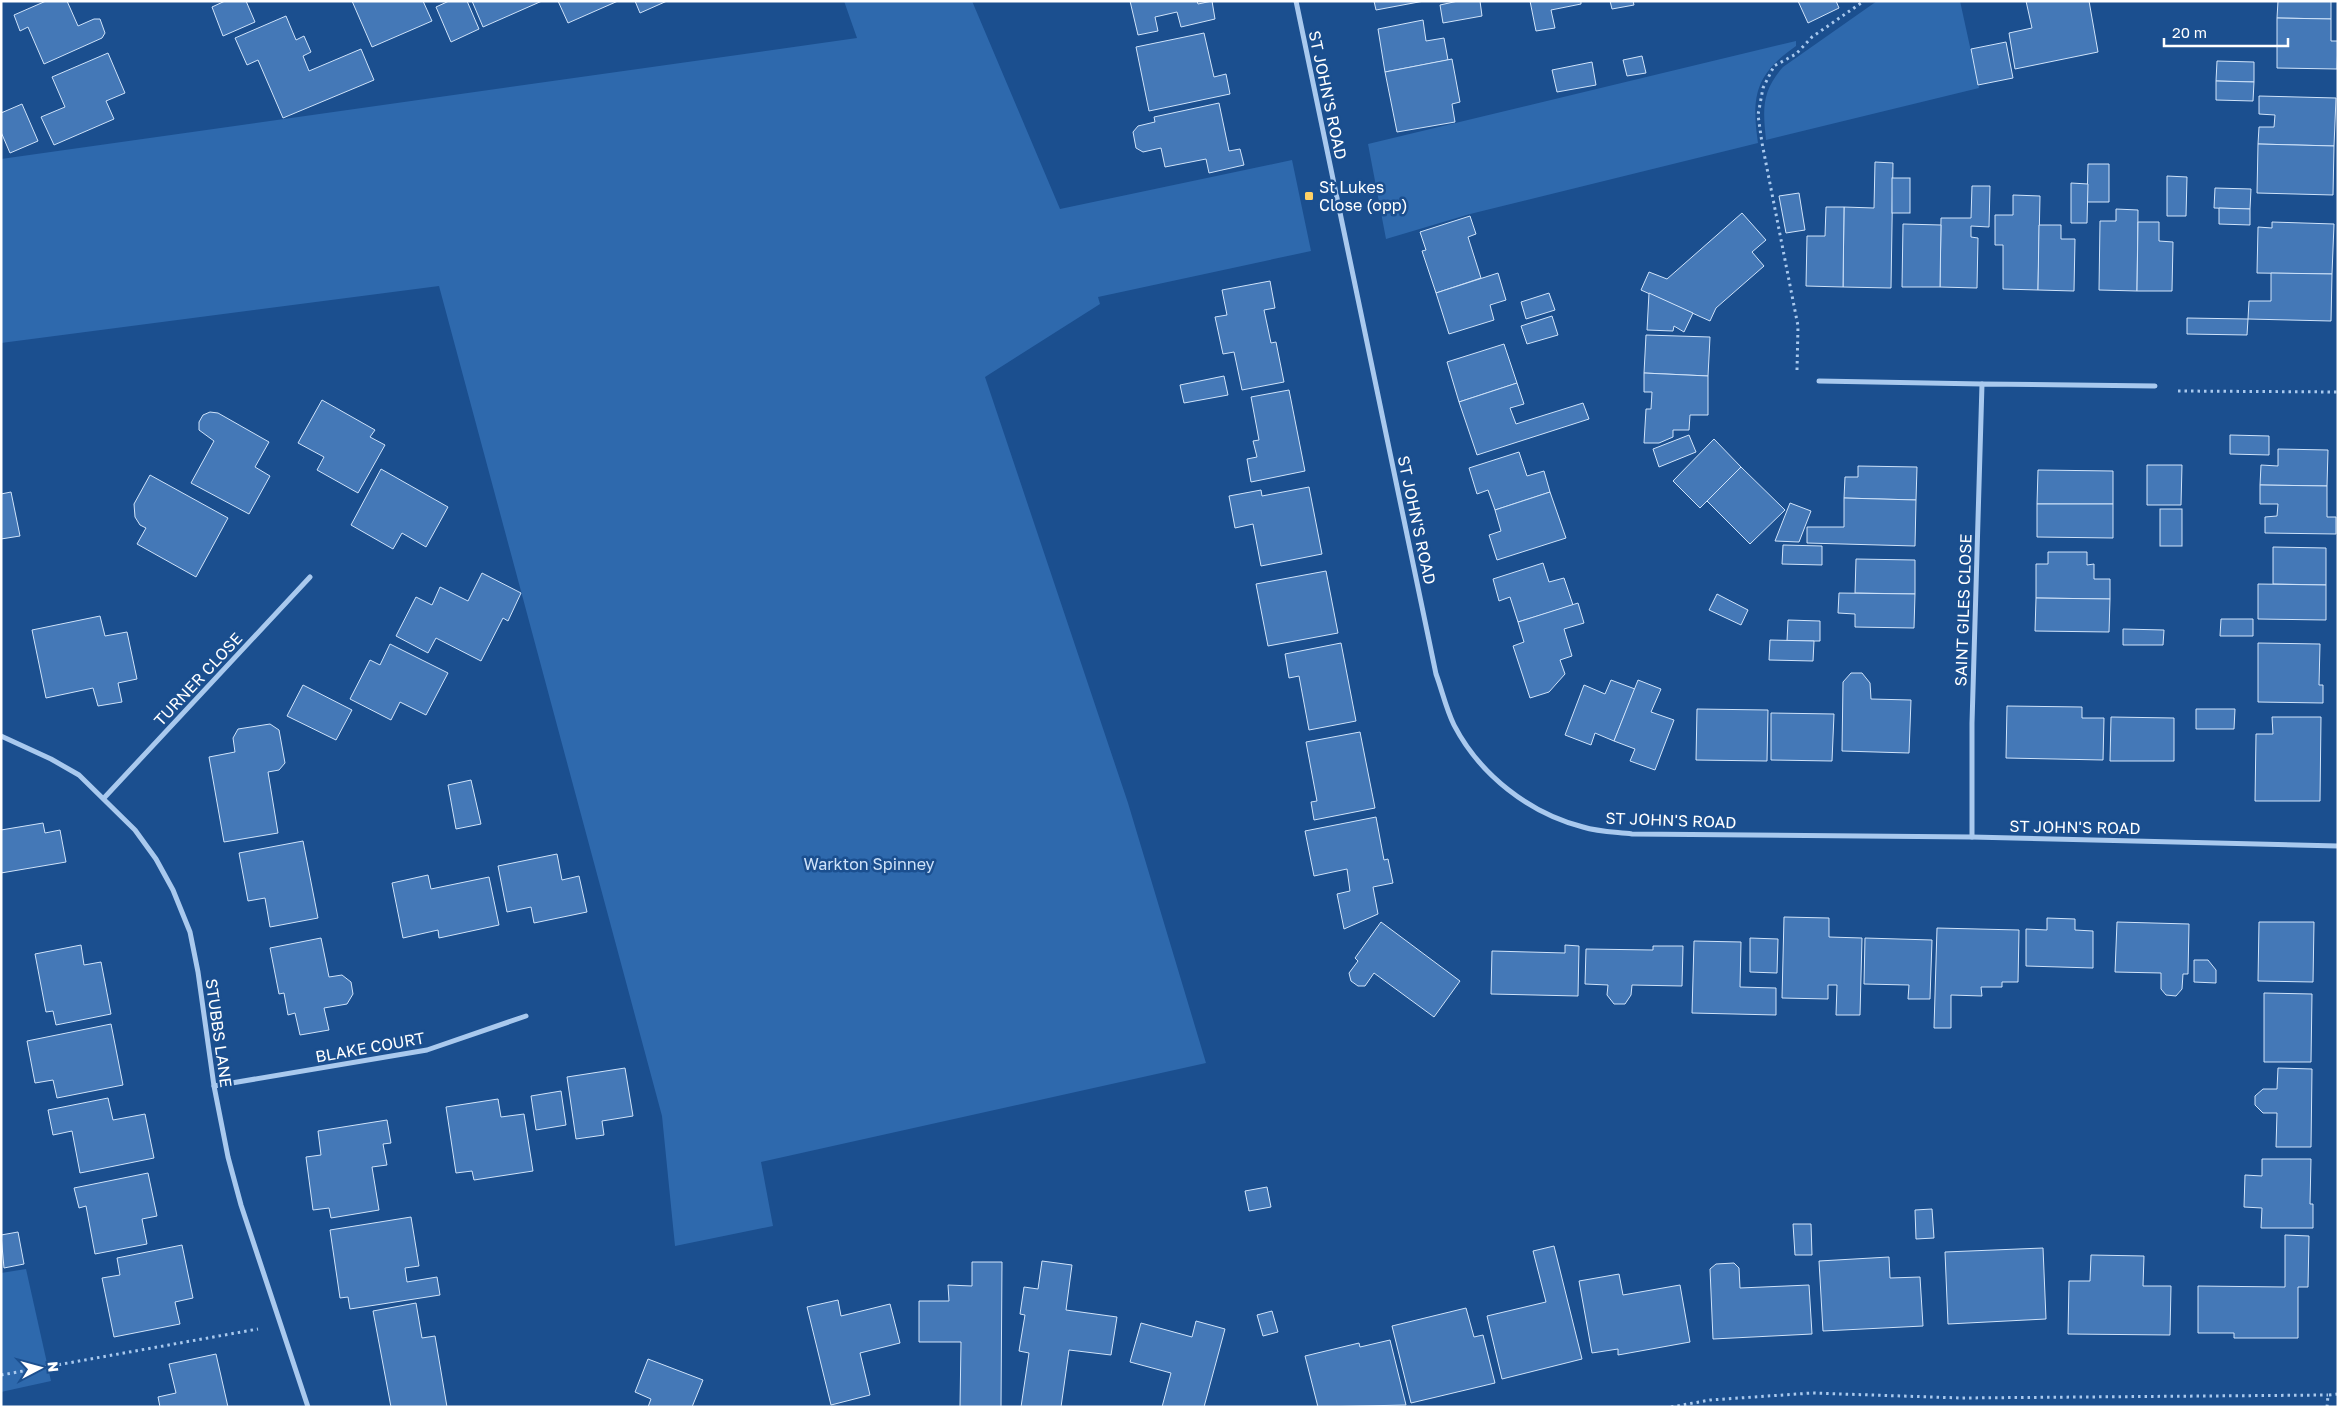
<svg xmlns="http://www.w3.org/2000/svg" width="2339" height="1408" font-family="'Golos Text',sans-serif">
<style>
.green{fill:#2e69ad}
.building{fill:#4478b7;stroke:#cfe3fa}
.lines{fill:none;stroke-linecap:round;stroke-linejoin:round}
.path{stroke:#a9c9ee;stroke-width:3;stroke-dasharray:2.5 4;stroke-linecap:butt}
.minor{stroke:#a9c9ee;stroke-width:5}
.poi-dot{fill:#ffd166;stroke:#1b4f8f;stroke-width:2}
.labels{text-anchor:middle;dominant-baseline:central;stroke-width:5;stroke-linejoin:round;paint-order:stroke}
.street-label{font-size:16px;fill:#fff;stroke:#1b4f8f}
.poi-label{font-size:16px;fill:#fff;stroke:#1b4f8f;text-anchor:start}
.park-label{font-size:16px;fill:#cfe3fa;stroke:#1b4f8f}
</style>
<rect width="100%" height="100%" fill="#1b4f8f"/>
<g class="green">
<path d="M844,1H972L1060,209L1292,160L1311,251L1098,297L1100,304L985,377L1128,803L1206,1063L761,1162L773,1226L675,1246L662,1116L439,286L1,343V159L857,38Z"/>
<path d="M1877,1H1960L1979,88L1766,140C1763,110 1761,92 1783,67Z"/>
<path d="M1796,41V46C1756,74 1751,95 1758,143L1470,214L1386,239L1368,144Z"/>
<path d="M26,1269L51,1381L1,1392V1273Z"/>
</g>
<g class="building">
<path d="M46,1H67L78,26L94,19H100L105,33L102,38L44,64L28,27L20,31L14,15Z"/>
<path d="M225,1H246L255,22L223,36L212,7Z"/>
<path d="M352,1H423L432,21L372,47Z"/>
<path d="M449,1H467L479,29L451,42L436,7Z"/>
<path d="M472,1H542L483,27Z"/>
<path d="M558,1H618L568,23Z"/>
<path d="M635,1H667L640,13Z"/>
<path d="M1130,1H1197L1198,4L1212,1L1215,19L1181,27L1177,12L1155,17L1158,31L1138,35Z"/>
<path d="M1374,1H1424L1376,10Z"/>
<path d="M1458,1H1480L1482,16L1443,23L1440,5Z"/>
<path d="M1530,1H1581V4L1551,10L1555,28L1536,31Z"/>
<path d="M1610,1H1633L1634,5L1612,9Z"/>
<path d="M1798,1H1836L1839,8L1808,23Z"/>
<path d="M2026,1H2089L2098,52L2015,69L2009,33L2032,28Z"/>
<path d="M2278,1H2331V19L2277,18Z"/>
<path d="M286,16L296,40L304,36L311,52L303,56L309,71L361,49L374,80L283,118L258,60L247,65L235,38Z"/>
<path d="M2277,18L2331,19V41H2338L2337,69L2277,68Z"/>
<path d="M1423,20L1426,41L1444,38L1448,60L1385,72L1378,29Z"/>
<path d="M1204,33L1214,77L1226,74L1230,94L1149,111L1136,47Z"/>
<path d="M2006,42L2013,78L1978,85L1971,49Z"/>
<path d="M108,53L125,93L106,101L114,119L54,145L41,117L65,107L52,77Z"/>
<path d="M1642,56L1646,73L1627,76L1623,60Z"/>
<path d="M1452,59L1460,102L1452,104L1455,122L1397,132L1385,72Z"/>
<path d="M2217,61L2254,62V82L2216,81Z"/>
<path d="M1592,62L1596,85L1557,92L1552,70Z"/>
<path d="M2216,81L2254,82L2253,101L2216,100Z"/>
<path d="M2259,96L2336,98L2334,146L2258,144L2259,127H2274L2275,115L2259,114Z"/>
<path d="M1219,103L1229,151L1240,149L1244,165L1209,173L1206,159L1165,167L1161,148L1143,152L1136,148L1133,132L1138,126L1155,122L1154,117Z"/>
<path d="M22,104L38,141L10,153L1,132V113Z"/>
<path d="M2258,144L2334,146L2333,195L2257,193Z"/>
<path d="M1875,162L1893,163L1891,288L1843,287L1844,207L1874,208Z"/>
<path d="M2088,164H2109V202H2087Z"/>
<path d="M2167,176L2187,177L2186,216H2167Z"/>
<rect x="1892" y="178" width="18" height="35"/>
<path d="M2071,183L2088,184L2087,223H2071Z"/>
<path d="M1972,186H1990L1989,227L1971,226V237L1978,238L1977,288L1940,287L1941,218H1971Z"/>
<path d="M2215,188L2251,189L2250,209L2214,208Z"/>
<path d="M1799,193L1805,230L1786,233L1779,196Z"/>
<path d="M2013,195L2040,196L2038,290L2003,289V245H1995V215H2013Z"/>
<path d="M1826,207H1844L1843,287L1806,286L1807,236H1825Z"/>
<path d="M2219,208L2250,209V225L2219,224Z"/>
<path d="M2116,209L2138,210L2137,291L2099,290L2100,221H2116Z"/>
<path d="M1742,213L1766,240L1752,252L1764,266L1716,308L1710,321L1641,290L1649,272L1667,279Z"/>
<path d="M1470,216L1476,234L1468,237L1481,278L1436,293L1422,251L1426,250L1420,232Z"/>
<path d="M2138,222H2159V241L2173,242L2172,291H2137Z"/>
<path d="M2272,222L2334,224L2332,274L2257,273L2258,227L2272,228Z"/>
<path d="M1903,224L1941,225L1940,287H1902Z"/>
<path d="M2039,225H2061V239H2075L2074,291L2038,290Z"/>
<path d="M1498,273L1506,300L1490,305L1494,320L1449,334L1436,293Z"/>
<path d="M2271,273L2332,274L2331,321L2248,319L2249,301H2271Z"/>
<path d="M1270,281L1275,308L1264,310L1271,343L1276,342L1284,382L1242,390L1234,352L1223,354L1215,317L1227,315L1222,290Z"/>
<path d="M1549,293L1555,310L1526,319L1521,302Z"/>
<path d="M1649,293L1693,313L1684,332L1674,326L1673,331L1647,330Z"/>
<path d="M1552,316L1558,335L1527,344L1521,326Z"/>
<path d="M2187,318L2248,319L2247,335L2187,334Z"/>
<path d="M1646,335L1710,337L1708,376L1644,373Z"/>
<path d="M1504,344L1517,383L1459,402L1447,362Z"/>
<path d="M1644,373L1708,376V415H1690L1689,430H1673V437L1659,443H1644L1646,409H1651L1652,392H1644Z"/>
<path d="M1224,376L1228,395L1184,403L1180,385Z"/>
<path d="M1517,383L1524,404L1510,408L1516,424L1583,403L1589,419L1477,455L1459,402Z"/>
<path d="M1289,390L1305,471L1251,482L1247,459L1257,457L1253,441L1259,440L1251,397Z"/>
<path d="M322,400L375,430L370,437L385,445L358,493L317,470L324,457L298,443Z"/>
<path d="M210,412L218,413L269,442L255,467L270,476L249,514L191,483L214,441L199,430V422L203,415Z"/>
<path d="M1689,435L1696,452L1659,467L1653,449Z"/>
<path d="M2230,435L2269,436V455L2230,454Z"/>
<path d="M1714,439L1741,467L1700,508L1673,481Z"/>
<path d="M2278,449L2328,450L2327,486L2260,485L2261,465L2278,466Z"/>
<path d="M1519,452L1527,476L1544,471L1550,492L1495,510L1488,490L1477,494L1469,468Z"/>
<path d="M2147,465H2182L2181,505H2147Z"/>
<path d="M1858,466L1917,467L1916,500L1844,498L1845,477H1858Z"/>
<path d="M1741,467L1785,510L1750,544L1707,501Z"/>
<path d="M381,469L448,507L426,547L402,533L393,549L351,525Z"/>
<path d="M2038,470L2113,471V504H2037Z"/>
<path d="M150,475L228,518L196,577L137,544L146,528L140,525L135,517L134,504Z"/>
<path d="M2260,485L2327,486V517H2336V534L2265,533V517L2277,516L2278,504H2260Z"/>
<path d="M1309,487L1322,554L1261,566L1253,524L1235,528L1229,496L1261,490L1262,496Z"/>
<path d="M11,492L20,536L1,539V494Z"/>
<path d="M1550,492L1566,538L1497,560L1489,535L1501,531L1495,510Z"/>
<path d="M1844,498L1916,500L1915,546L1807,543V527H1844Z"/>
<path d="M1790,503L1811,511L1799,542L1775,541Z"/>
<path d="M2037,504H2113V538L2037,537Z"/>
<rect x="2160" y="509" width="22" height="37"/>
<path d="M1783,545L1822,546V565L1782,564Z"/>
<path d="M2273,547L2326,548V585L2273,584Z"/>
<path d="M2048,552H2087V565L2094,564V579H2110V599L2036,598V564H2048Z"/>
<path d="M1856,559L1915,560V594L1855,593Z"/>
<path d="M1543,563L1549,582L1564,578L1573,605L1518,622L1510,597L1499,601L1493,579Z"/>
<path d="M1326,571L1338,633L1268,646L1256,584Z"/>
<path d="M482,573L521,593L508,621L503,618L481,661L436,638L428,653L396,636L416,597L432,605L440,587L468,601Z"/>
<path d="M2258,584L2326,585V620L2258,619Z"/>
<path d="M1839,593L1915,594L1914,628L1855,627V614L1838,613Z"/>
<path d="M1717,594L1748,610L1741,625L1709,610Z"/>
<path d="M2036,598L2110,599L2109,632L2035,631Z"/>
<path d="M1578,603L1584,623L1564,629L1572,656L1560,660L1565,674L1549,692L1530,698L1513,646L1524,642L1518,622Z"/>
<path d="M100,616L105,636L127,632L137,679L118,683L122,702L98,706L93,688L46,698L32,630Z"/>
<path d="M2221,619H2253V636H2220Z"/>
<path d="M1788,620L1820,621V641H1787Z"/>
<path d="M2123,629L2164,630L2163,645H2123Z"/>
<path d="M1770,640L1814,641L1813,661L1769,660Z"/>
<path d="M1341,643L1356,721L1309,730L1299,676L1289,678L1285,654Z"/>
<path d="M2258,643L2320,644L2319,685H2323V703L2258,702Z"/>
<path d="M390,644L448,673L426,715L400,702L391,720L350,699L370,660L380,665Z"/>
<path d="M1851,673H1862L1870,683L1871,699L1911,700L1909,753L1842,751L1843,682Z"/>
<path d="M1611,680L1635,689L1614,741L1595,733L1591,745L1565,735L1584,685L1605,694Z"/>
<path d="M1638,680L1661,689L1651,712L1674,720L1655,770L1630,761L1635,749L1614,741Z"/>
<path d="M303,685L352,710L336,740L287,716Z"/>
<path d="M2007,706L2082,707V718H2104L2103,760L2006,758Z"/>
<path d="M1697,709L1768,710L1767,761L1696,760Z"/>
<path d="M2196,709H2235L2234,729H2196Z"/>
<path d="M1771,713L1834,714L1832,761L1771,760Z"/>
<path d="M2111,717L2174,718V761H2110Z"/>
<path d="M2272,717H2321L2320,801H2255L2256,734H2273Z"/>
<path d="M270,724L279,730L285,763L279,770L268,772L278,833L224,842L209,757L235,752L233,738L238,729Z"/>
<path d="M1360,732L1375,808L1314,820L1311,802L1317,801L1306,742Z"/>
<path d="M471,780L481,824L456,829L448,785Z"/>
<path d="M1376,817L1384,860L1388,859L1393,883L1373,887L1378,914L1344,929L1337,894L1350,891L1347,869L1314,876L1305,831Z"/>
<path d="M43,823L45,833L60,830L66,862L1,873V830Z"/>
<path d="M303,841L318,918L270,927L265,898L248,901L239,853Z"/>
<path d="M557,854L562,880L579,876L587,912L534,923L531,907L507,912L498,866Z"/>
<path d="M428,875L431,889L489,877L499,925L439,938L438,930L403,938L392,883Z"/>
<path d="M1784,917L1829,918V937L1862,938L1860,1015H1836L1837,985H1828V999L1782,998Z"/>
<path d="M2047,918L2075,919V930L2093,931V968L2026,966V929L2047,930Z"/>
<path d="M1381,922L1460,981L1434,1017L1374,973L1365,986H1358L1351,981L1349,973L1358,961L1355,958Z"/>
<path d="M2117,922L2189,924L2188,974H2183L2182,989L2176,996L2166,995L2161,989V973L2115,972Z"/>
<path d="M2259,922H2314L2313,982L2258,981Z"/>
<path d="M1937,928L2019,930L2018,982H2002V987H1981L1982,996L1951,995V1028H1934Z"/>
<path d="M321,938L329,977L342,975L351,982L353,994L347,1004L324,1008L329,1030L300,1035L295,1013L288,1015L284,993L279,994L270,948Z"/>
<path d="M1750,938L1778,939L1777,973L1750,972Z"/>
<path d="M1865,938L1932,940L1930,999H1908L1909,985L1864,984Z"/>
<path d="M1694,941L1741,942L1740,987L1776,988V1015L1692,1013Z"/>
<path d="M81,945L84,965L101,962L111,1014L56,1025L53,1011L46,1012L35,954Z"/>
<path d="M1565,945L1579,946L1578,996L1491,994L1492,951L1565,953Z"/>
<path d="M1653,946H1683L1682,986L1632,985L1631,995L1625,1004H1614L1607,995L1608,985L1585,984L1586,949L1653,950Z"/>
<path d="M2194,960H2208L2216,970V983L2194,982Z"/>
<path d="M2264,993L2312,994L2311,1062H2264Z"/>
<path d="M111,1024L123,1085L57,1098L53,1080L35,1083L27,1041Z"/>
<path d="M625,1068L633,1116L602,1121L604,1135L576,1139L567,1077Z"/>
<path d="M2278,1068L2312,1069L2311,1147H2276L2277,1113H2263L2255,1105V1096L2263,1089H2277Z"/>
<path d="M561,1091L566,1125L536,1130L531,1096Z"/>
<path d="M108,1098L113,1120L145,1114L154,1158L80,1173L72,1131L53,1135L48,1110Z"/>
<path d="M498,1099L501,1117L524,1114L533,1171L474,1180L472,1171L456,1173L446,1107Z"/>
<path d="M387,1120L391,1143L383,1144L387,1165L372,1167L379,1210L331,1218L329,1208L313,1210L306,1157L321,1155L318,1131Z"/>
<path d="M2262,1159H2311L2310,1204H2313V1228H2261L2262,1208L2244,1207L2245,1175L2262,1176Z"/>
<path d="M148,1173L157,1216L142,1219L147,1244L95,1254L86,1206L79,1208L74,1188Z"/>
<path d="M1267,1187L1271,1207L1249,1211L1245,1191Z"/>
<path d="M1932,1209L1934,1238L1916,1239L1915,1210Z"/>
<path d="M411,1217L419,1266L405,1268L407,1282L437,1277L440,1295L350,1309L348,1297L340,1298L330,1230Z"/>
<path d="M1793,1224H1811L1812,1255H1795Z"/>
<path d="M18,1232L24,1264L4,1268L1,1235Z"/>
<path d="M2285,1235L2309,1236L2308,1287H2298V1338H2234V1333H2198V1286L2285,1287Z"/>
<path d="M182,1245L193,1298L175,1302L180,1324L114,1337L102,1278L120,1275L117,1258Z"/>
<path d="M1554,1246L1582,1359L1502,1379L1487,1316L1546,1302L1533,1251Z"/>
<path d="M2043,1248L2046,1319L1948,1324L1945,1252Z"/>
<path d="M2091,1255L2144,1256L2143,1286H2171L2170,1335L2068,1334L2069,1281H2090Z"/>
<path d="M1889,1257L1890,1278L1920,1277L1923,1326L1823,1331L1819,1261Z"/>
<path d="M1042,1261L1072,1265L1066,1310L1117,1317L1111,1355L1069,1350L1061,1407H1021L1029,1353L1019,1351L1025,1315L1020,1314L1024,1287L1038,1289Z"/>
<path d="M972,1262H1002L1001,1407H960L961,1342H919V1301H949L948,1285L972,1286Z"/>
<path d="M1734,1263L1739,1268L1740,1288L1809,1285L1812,1334L1713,1339L1710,1269L1716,1264Z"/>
<path d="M1619,1274L1623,1295L1680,1285L1690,1342L1618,1355V1349L1592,1353L1579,1281Z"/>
<path d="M838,1300L841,1316L890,1304L900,1343L860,1353L870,1395L831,1405L807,1307Z"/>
<path d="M416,1303L422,1338L435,1336L447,1407H391L373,1311Z"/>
<path d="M1466,1308L1474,1337L1483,1335L1495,1383L1411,1403L1392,1326Z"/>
<path d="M1272,1311L1278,1332L1263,1336L1257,1315Z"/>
<path d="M1196,1321L1225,1329L1204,1407H1162L1171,1373L1130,1362L1141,1323L1192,1337Z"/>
<path d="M1390,1340L1406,1405L1318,1407L1305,1356L1359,1343L1360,1347Z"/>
<path d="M216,1354L228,1407H160L158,1397L176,1393L169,1364Z"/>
<path d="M648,1359L703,1380L692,1407H648L651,1399L635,1392Z"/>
</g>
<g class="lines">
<g class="path">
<path d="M1797,370L1798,326L1762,143L1758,115L1763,88L1774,66L1796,54L1812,37L1864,1"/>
<path d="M2178,391L2338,392"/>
<path d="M1,1375L258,1329"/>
<path d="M1671,1407L1710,1400L1812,1393L1961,1398L2328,1395"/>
<path d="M2327,1407L2328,1395L2338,1394"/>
</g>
<g class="minor">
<path d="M1296,1L1436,674C1442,690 1446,709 1454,725C1480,775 1529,813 1583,827C1599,832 1616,832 1632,834L1972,837L2338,846"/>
<path d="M1819,381L1982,384"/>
<path d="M1,736L51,759L79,775L135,830L156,859L173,890L190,932L198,972L214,1086L228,1157L241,1205L308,1407"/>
<path d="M104,798L310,577"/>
<path d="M1972,837V723L1982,384L2155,386"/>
<path d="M214,1086L427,1050L526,1016"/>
</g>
</g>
<rect class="poi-dot" x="1304" y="191" width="10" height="10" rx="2.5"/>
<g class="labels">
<g class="street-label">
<text transform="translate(1328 95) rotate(78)">ST JOHN'S ROAD</text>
<text transform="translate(1417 520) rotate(78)">ST JOHN'S ROAD</text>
<text transform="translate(1963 610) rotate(-88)">SAINT GILES CLOSE</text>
<text transform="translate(198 679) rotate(-47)">TURNER CLOSE</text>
<text transform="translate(1671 820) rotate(2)">ST JOHN'S ROAD</text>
<text transform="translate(2075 827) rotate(1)">ST JOHN'S ROAD</text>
<text transform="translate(219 1033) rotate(82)">STUBBS LANE</text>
<text transform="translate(370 1047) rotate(-10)">BLAKE COURT</text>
</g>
<g class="poi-label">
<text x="1319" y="187">St Lukes<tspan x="1319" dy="18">Close (opp)</tspan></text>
</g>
<g class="park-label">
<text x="869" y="864">Warkton Spinney</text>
</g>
</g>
<rect width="2339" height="1408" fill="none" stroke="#ffffff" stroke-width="5"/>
<g transform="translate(40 1368) rotate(84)" stroke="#1b4f8f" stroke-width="4" paint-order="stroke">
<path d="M0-4L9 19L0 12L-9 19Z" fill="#ffffff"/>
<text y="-8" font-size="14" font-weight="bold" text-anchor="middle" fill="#ffffff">N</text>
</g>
<path d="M2164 38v8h124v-8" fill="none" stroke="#ffffff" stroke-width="2.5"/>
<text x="2172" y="38" font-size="15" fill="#ffffff" stroke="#1b4f8f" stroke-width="4" paint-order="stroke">20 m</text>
</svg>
